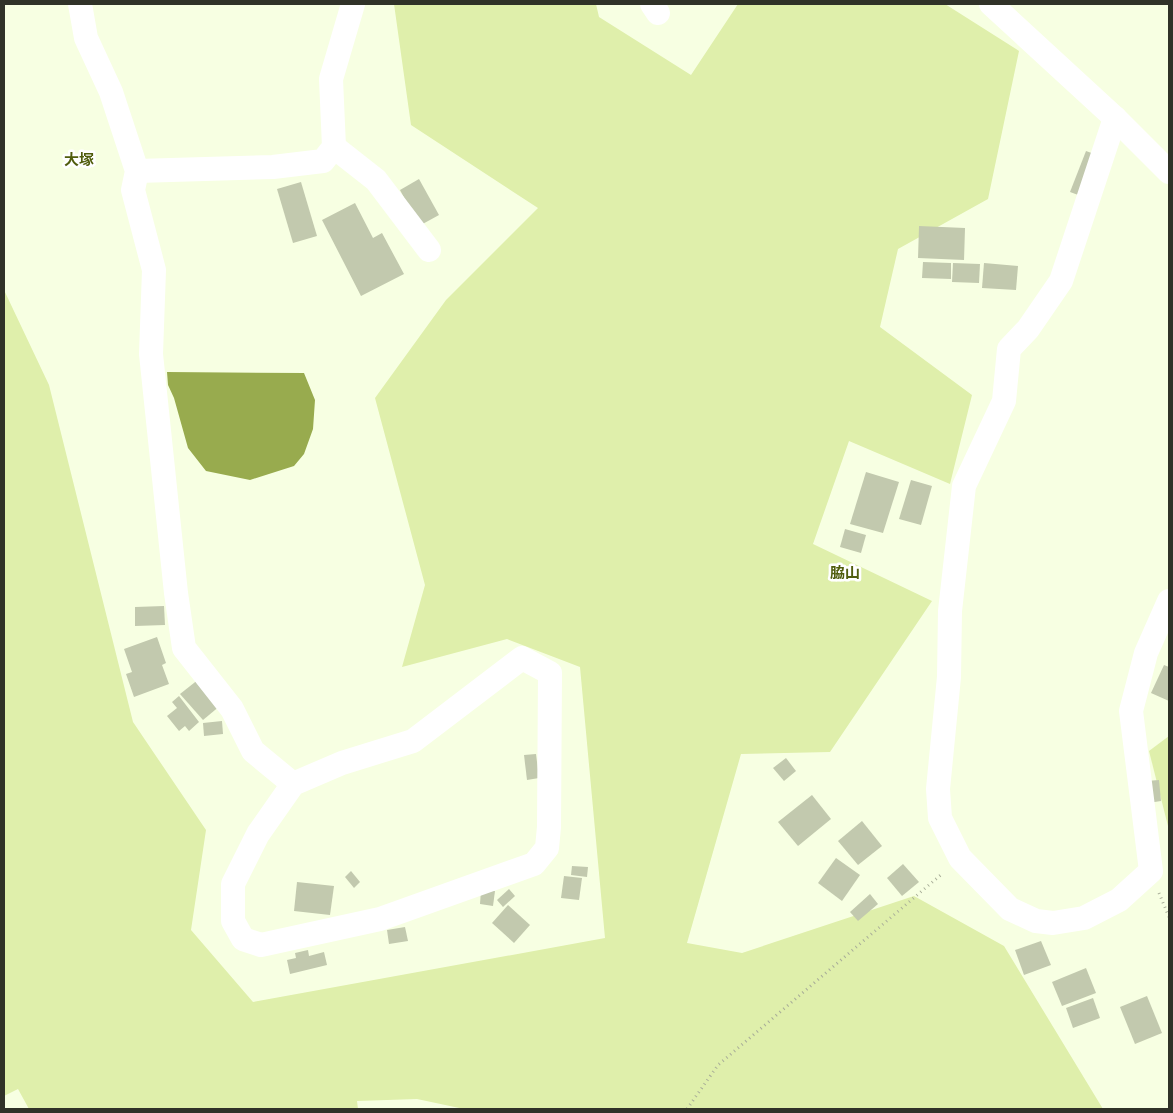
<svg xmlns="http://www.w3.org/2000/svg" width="1173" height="1113" font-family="Barlow,'Noto Sans JP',sans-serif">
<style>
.green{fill:#dfefab}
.water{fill:#98ab4e}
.building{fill:#c2c9ae}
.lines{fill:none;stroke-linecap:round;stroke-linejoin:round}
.path{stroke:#a8ad98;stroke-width:3;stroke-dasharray:1 4;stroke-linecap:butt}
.street{stroke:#fff;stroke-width:24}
.labels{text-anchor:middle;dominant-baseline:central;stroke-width:5;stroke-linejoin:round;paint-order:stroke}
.neighbourhood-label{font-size:15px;font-weight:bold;fill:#505d0d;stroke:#fff}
</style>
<rect width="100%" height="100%" fill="#f7ffe2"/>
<g class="green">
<path d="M394,4H596L599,17L691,75L738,4H945L1019,51L988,199L898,249L880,327L972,395L950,484L849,441L813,544L932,601L830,752L741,754L687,943L742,953L914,896L1004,946L1103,1109H464L417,1099L357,1101L358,1109H29L18,1089L4,1096V290L49,385L133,722L206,830L191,930L253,1002L605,938L580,667L507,639L402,667L425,585L375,398L446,300L538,208L411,125Z"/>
<path d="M1169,736V830L1149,751Z"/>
</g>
<path class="water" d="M167,372L304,373L315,400L313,429L304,454L294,466L250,480L206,471L188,448L174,398L168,385Z"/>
<g class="building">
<path d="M1086,151L1097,155L1081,196L1070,192Z"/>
<path d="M419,179L439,215L419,226L400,190Z"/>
<path d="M301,182L317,236L293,243L277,189Z"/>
<path d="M355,203L373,238L382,233L404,274L361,296L322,220Z"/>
<path d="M919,226L965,228L964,260L918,258Z"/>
<path d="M923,262L951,263V279L922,278Z"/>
<path d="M953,263L980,264L979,283L952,282Z"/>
<path d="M984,263L1018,266L1016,290L982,288Z"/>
<path d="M866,472L899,482L883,533L850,524Z"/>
<path d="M911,480L932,486L921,525L899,519Z"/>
<path d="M845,529L866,535L861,553L840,547Z"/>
<path d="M164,606L165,625L135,626V607Z"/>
<path d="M157,637L166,663L162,665L169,684L134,697L126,674L132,672L124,649Z"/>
<path d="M1164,665L1169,667V701L1151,693Z"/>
<path d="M199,679L221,705L203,720L180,694Z"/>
<path d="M179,696L199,722L189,731L185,726L179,731L167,716L177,708L172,702Z"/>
<path d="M222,721L223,734L204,736L203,723Z"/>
<path d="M536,754L539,778L527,780L524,755Z"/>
<path d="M786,758L796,771L784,781L773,768Z"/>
<path d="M1159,780L1161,801L1148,803L1146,781Z"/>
<path d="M812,795L831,819L798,846L778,822Z"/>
<path d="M862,821L882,846L858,865L838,841Z"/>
<path d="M836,858L860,875L842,901L818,883Z"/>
<path d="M903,864L919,882L902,896L887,878Z"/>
<path d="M572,866L588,867L587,877L571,875Z"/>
<path d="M351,871L360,882L354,888L345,877Z"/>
<path d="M564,876L582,878L579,900L561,898Z"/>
<path d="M297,882L334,886L330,915L294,911Z"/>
<path d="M509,889L515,896L503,907L497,900Z"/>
<path d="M481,890L495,891L493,906L480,904Z"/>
<path d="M870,894L878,904L858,921L850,912Z"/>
<path d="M508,905L530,925L514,943L492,923Z"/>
<path d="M405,927L408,941L389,944L387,930Z"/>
<path d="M1041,941L1051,965L1024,975L1015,950Z"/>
<path d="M308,950L309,956L324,952L327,965L290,974L287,960L296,958L295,953Z"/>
<path d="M1086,968L1096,993L1062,1006L1052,982Z"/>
<path d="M1147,996L1162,1033L1135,1044L1120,1007Z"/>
<path d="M1093,998L1100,1018L1073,1028L1066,1008Z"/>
</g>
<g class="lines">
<g class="path">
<path d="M1159,893L1169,917"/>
<path d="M687,1109L718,1065L943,873"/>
</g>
<g class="street">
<path d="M80,4L86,38L111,92L137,171L133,190L154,270L151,354L176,593L184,648L232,709L253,751L293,784"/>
<path d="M652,4L658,13"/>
<path d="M991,4L1115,118L1169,172"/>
<path d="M1115,118L1061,281L1028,329L1009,349L1004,401L964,486L950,611L949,677L938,789L940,818L960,858L1010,909L1036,921L1053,923L1084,918L1119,900L1151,871L1131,711L1146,653L1169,601"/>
<path d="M334,147L376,180L429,250"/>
<path d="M137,171L273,167L323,161L334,147L331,79L353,4"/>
<path d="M522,658L550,673L549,827L547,848L534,864L380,919L261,945L243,939L233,921V884L258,834L293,784L342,763L413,741Z"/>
</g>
</g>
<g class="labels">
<g class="neighbourhood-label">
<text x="79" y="159">大塚</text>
<text x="845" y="572">脇山</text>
</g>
</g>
<rect width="1173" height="1113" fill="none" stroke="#303228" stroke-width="10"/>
</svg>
